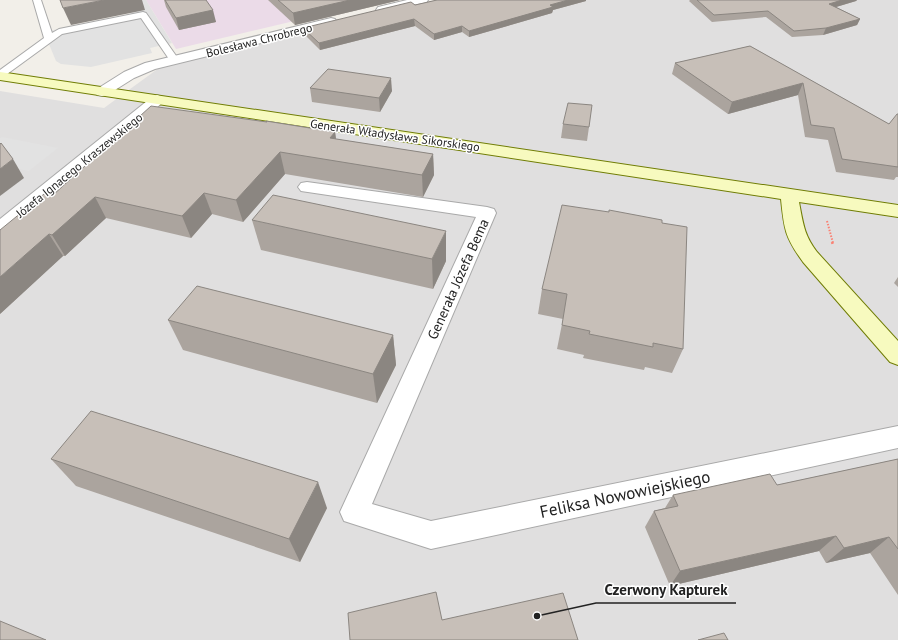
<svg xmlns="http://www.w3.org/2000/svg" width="898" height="640" font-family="'PT Sans',sans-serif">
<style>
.residential{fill:#e0dfdf}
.industrial{fill:#ebdbe8}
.parking{fill:#e2e2e2}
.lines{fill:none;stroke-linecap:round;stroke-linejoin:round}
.lane-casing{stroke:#a9a9a9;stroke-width:2}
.street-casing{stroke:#a9a9a9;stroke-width:2}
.secondary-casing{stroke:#707d05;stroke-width:2}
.path-far1{stroke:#fa8072;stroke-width:2;stroke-dasharray:1.5 1.5;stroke-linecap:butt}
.path{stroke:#fa8072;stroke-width:2.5;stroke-dasharray:2 2;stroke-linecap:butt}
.lane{fill:#fff;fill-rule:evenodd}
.street{fill:#fff;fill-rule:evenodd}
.secondary{fill:#f7fabf;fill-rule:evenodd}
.wall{fill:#aba49e}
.shaded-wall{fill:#8b8681}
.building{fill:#c7bfb8;stroke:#8b8681}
.labels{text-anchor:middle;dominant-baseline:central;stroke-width:3;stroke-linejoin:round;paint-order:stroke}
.far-street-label{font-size:12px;fill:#222;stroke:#fff}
.street-label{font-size:14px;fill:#222;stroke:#fff}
.near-street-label{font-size:17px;fill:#222;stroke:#fff}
.leader{fill:none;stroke:#222;stroke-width:1.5}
.callout-dot{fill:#222;stroke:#fff;stroke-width:1.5}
.callout-label{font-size:15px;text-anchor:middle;font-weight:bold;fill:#222;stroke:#fff;stroke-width:3;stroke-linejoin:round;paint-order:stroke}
</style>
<rect width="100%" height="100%" fill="#f2efe9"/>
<path class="residential" d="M444,0H898V640H0V91L104,108L159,68Z"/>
<path class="industrial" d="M146,0H308L324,14L176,49Z"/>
<g class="parking">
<path d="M133,0H146L172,43L150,48L152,53L91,67L61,64L56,61L44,32L131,14L123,2Z"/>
<path d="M2,137L58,148L29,171L0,165V138Z"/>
</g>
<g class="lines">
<defs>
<path id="lane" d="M33,0H41L52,33L59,29L143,12L146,13L179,60L174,63L171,62L141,18L62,34L3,77L0,78V70L44,38Z"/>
<g id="street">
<path d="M407,0H428L426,3L382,14L378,13L376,10L378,7Z"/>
<path d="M331,18L335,19L337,22L335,25L155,69L134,78L107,95L102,96L97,95L95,92L97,89L124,72L145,63Z"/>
<path d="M157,95L162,97L165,100L162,103L7,233L0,235V219L152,97Z"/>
<path d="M307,182L487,207L494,209L496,213L372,504L431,521L898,426V448L431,549L344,521L340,512L476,217L301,191L298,187L301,183Z"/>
</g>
<path id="secondary" d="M0,72L898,205V217L799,202C803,223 804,235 817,252L898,341V365L890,362L803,262C785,237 784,229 781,199L0,80Z"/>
</defs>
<use href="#lane" class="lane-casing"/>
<use href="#street" class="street-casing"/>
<use href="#secondary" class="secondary-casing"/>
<path class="path-far1" d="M827,221L833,243"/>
<path class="path" d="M832,242L833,245"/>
<use href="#lane" class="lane"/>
<use href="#street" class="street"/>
<use href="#secondary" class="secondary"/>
</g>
<g class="wall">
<path d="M164,0H206L216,22L179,30L166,7Z"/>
<path d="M268,0H400L295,25Z"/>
<path d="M437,0H586V1L553,10L552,13L469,37L462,32L434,40L415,26L320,50L304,34L303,28Z"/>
<path d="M690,0H857L856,1L836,7L860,19L857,25L823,35L792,37L766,17L712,22L689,1Z"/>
<path d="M750,46L889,124L898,114V177H896L894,180L836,172L828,140L805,137L798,95L728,114L672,74L675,63Z"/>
<path d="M310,88L392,91L380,112L312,102Z"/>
<path d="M266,121L335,132L336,139L433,154L434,175L423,197L285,174L243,222L212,214L191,238L106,218L65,256H63L0,314L53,195L266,122Z"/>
<path d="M563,124L589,127L587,141L561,138Z"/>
<path d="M252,220L446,261L433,289L261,250Z"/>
<path d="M662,223L683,349L672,373L645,367L644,370L583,358L584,355L557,349L563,319L538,314L542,289Z"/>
<path d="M898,277V287L894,283Z"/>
<path d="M168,320L393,335L396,365L377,403L183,350Z"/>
<path d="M51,459L327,508L300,562L76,486Z"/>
<path d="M898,459V595L870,553L826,563L819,551L670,586L645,527L654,511L665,508L673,495L777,485Z"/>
</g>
<g class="shaded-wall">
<path d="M104,0H142L145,10L71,25L63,8Z"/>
<path d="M350,0H400L295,25L293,13Z"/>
<path d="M568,0H586V1L553,10L552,13L469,37V31L550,5Z"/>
<path d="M842,0H857L856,1L826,10L829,4Z"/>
<path d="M213,10L216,22L179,30L176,18Z"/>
<path d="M414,19L415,26L320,50L319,43Z"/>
<path d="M860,19L857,25L823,35L826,28Z"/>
<path d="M462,26V32L434,40V34Z"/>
<path d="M391,78L392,91L380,112L379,98Z"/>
<path d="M803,83L798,95L728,114L732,102Z"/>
<path d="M335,132L338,153L330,138Z"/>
<path d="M280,152L285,174L243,222L236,200Z"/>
<path d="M433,154L434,175L423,197L422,175Z"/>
<path d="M13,159L24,178L0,196V169Z"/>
<path d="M204,193L212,214L191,238L182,216Z"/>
<path d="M95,197L106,218L65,256L52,235Z"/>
<path d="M446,231V261L433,289L432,259Z"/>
<path d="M49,234L63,256L0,314V277Z"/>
<path d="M393,335L396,365L377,403L373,374Z"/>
<path d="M318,482L327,508L300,562L289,539Z"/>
<path d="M836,536L819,551L670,586L680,571Z"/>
<path d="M889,537L870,553L826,563L844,548Z"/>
</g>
<g class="building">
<path d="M60,0H104L63,8Z"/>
<path d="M165,0H206L213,10L176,18Z"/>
<path d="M278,0H350L293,13Z"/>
<path d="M437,0H568L550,5L553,7L469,31L462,26L434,34L414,19L319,43L303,28L411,2L415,5Z"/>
<path d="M697,0H842L829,4L860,19L826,28L794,31L768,11L714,15Z"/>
<path d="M750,46L889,124L897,114H898V167L842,159L834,128L811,125L803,83L732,102L675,63Z"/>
<path d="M328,69L391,78L379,98L310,88Z"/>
<path d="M568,103L592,105L589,127L563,124Z"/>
<path d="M151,106L267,122L266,121L335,132L330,138L433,154L422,175L280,152L236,200L204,193L182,216L95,197L52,235L49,234L0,277V230L44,194L53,195Z"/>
<path d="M1,143L13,159L0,169V144Z"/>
<path d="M273,195L446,231L432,259L252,220Z"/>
<path d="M562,205L609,212V210L662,220V223L687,227L683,349L653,343V347L589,334L590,331L562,325L567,294L542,289Z"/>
<path d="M197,286L393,335L373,374L168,320Z"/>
<path d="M91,411L318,482L289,539L51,459Z"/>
<path d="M898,459V549L889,537L844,548L836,536L680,571L654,511L678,506L673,495L770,474L777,485Z"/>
<path d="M436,592L442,620L563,593L578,640H350L348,613Z"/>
<path d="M0,621L46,640H0Z"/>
<path d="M724,633L728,640H698Z"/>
</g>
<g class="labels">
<g class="far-street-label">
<text transform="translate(259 40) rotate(-14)">Bolesława Chrobrego</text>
<text transform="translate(395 135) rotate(8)">Generała Władysława Sikorskiego</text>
<text transform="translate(79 165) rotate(-39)">Józefa Ignacego Kraszewskiego</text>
</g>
<g class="street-label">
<text transform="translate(458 279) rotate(-66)">Generała Józefa Bema</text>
</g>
<g class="near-street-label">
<text transform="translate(625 494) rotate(-12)">Feliksa Nowowiejskiego</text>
</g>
</g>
<path class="leader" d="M537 616L596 603H736"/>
<circle class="callout-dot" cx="537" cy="616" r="4"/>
<g class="callout-label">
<text x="666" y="595">Czerwony Kapturek</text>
</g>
</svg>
